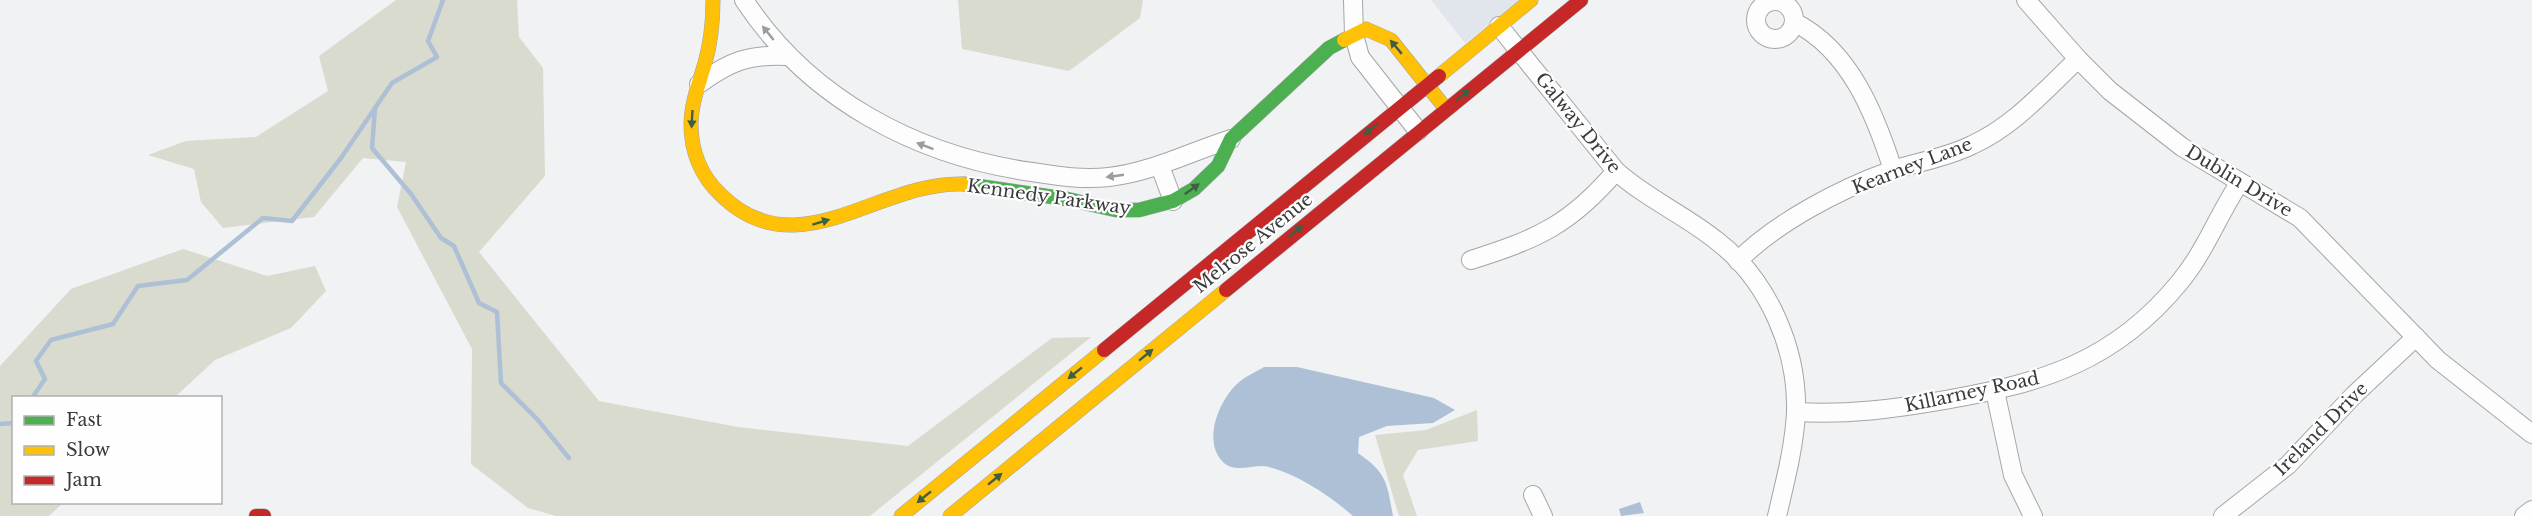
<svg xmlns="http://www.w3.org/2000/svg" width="2532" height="516" font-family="'Libre Baskerville',serif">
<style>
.built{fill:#e1e6ed}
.green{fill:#d8dbce}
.water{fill:#adc0d5}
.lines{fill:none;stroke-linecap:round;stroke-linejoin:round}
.stream{stroke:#adc0d5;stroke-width:4.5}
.street-casing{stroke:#a4a6a7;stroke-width:20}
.fast-casing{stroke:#a4a6a7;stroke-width:15}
.slow-casing{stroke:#a4a6a7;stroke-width:15}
.jam-casing{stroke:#a4a6a7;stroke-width:15}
.street{stroke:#fdfdfd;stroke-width:18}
.fast{stroke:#4caf50;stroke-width:14}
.slow{stroke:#ffc107;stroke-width:14}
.jam{stroke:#c62828;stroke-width:14}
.oneway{fill:#9c9c9d}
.oneway2{fill:#3f5e43}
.labels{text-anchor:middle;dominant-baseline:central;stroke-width:4.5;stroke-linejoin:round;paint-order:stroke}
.street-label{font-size:18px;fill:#3a3b3d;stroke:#fefefe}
</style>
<rect width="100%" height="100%" fill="#f0f2f4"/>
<path class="built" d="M1431,0H1519L1465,43Z"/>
<g class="green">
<path d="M396,0H517L519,37L543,68L545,176L479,252L599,401L738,427L908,446L1052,338L1091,337L870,516H556L528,508L471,464L472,349L397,207L406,162L363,158L314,217L223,228L201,202L194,169L148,155L186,141L256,137L328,91L319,56Z"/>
<path d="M958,0H1143L1140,18L1069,71L962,49Z"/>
<path d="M183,249L267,276L315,266L326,291L291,328L215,360L175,397L14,398V502L63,503L49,516H0V366L71,289Z"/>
<path d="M1477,410L1478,441L1418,450L1403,475L1417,516H1399L1375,435L1426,430Z"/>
</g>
<g class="water">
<path d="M1264,367H1297L1434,398L1455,410L1433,423L1387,426L1359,437L1358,453C1387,473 1387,483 1393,516H1353C1330,496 1299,475 1269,467C1256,463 1237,474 1224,463C1202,443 1218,402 1237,384C1244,377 1256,372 1264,367Z"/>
<path d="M1640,502L1644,513L1621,516L1619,509Z"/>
</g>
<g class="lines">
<g class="stream">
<path d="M375,108L372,148L411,194L441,238L454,246L479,303L497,312L501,383L537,419L569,458"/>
<path d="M32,398L45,379L36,361L51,340L113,324L138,286L187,280L263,218L292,221L341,158L392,83L437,57L428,41L443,0"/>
<path d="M0,424L14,423"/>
</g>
<defs>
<g id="street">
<path d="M744,0C809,99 917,156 1032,172C1058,176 1083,180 1109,177C1152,172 1190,152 1231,139"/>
<path d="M1353,0L1354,35L1360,57L1418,131"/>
<path d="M2026,0L2078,59L2110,91L2182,147L2300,218L2438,360L2532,434"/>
<circle cx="1775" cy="20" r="19"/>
<path d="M1794,22C1850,50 1875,114 1893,170"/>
<path d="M1499,26L1616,171C1647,199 1685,215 1717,241C1768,280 1798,349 1796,413C1794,448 1785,482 1777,516"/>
<path d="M699,84C730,61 749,54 788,56"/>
<path d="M1160,166L1173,201"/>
<path d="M1471,260C1537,239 1570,225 1616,171"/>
<path d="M1738,261C1775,223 1840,189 1890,171C1917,162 1946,158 1972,145C2014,126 2045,90 2078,59"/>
<path d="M1995,391L2013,475L2033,516"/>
<path d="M1796,412C1847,415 1894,409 1945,400C2042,383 2114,362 2179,283C2205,252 2218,215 2240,182"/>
<path d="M1533,495L1543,516"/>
<path d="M2223,516L2288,465L2354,395L2416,337"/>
<path d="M2524,516L2532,510"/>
</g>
<path id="fast" d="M964,184L1067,199L1116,210H1139L1173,201L1194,189L1218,166L1231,139L1329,48L1344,40"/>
<g id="slow">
<path d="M713,0C713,22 711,42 705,63C699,83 691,104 691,125C691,151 701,176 720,194C797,271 879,180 964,184"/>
<path d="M1344,40L1366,29L1391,40L1446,109"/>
<path d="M1439,76L1531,0"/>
<path d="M901,516L1104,350"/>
<path d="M950,516L1226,290"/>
</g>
<g id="jam">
<path d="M1226,290L1581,0"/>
<path d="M1104,350L1439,76"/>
<path d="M256,516H264"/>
</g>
</defs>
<use href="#street" class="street-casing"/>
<use href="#fast" class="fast-casing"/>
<use href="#slow" class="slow-casing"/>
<use href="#jam" class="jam-casing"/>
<use href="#street" class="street"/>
<use href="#fast" class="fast"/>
<use href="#slow" class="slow"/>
<use href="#jam" class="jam"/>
</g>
<defs><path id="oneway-solid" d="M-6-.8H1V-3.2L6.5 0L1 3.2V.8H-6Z" transform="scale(1.5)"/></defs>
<g class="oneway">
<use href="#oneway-solid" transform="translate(768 33) rotate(-129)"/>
<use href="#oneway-solid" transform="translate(925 146) rotate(-159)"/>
<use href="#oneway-solid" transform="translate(1115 176) rotate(172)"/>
</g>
<g class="oneway2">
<use href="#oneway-solid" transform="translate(1396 47) rotate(-130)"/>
<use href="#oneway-solid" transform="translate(1463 95) rotate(-39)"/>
<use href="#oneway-solid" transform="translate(692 119) rotate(93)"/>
<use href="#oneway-solid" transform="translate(1371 129) rotate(141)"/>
<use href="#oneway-solid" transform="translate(1192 189) rotate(-36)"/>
<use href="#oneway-solid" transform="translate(821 222) rotate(-17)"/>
<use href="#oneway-solid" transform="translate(1296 231) rotate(-39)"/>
<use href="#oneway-solid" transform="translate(1146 355) rotate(-39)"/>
<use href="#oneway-solid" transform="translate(1075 373) rotate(141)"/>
<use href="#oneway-solid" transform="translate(995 479) rotate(-39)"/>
<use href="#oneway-solid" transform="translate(924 497) rotate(141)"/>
</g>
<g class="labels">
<g class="street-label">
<text transform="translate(1578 123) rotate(51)">Galway Drive</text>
<text transform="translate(1912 166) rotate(-21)">Kearney Lane</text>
<text transform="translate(2239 181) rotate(31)">Dublin Drive</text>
<text transform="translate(1049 197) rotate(8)">Kennedy Parkway</text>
<text transform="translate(1253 243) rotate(-39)">Melrose Avenue</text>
<text transform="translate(1972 392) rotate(-12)">Killarney Road</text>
<text transform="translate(2321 429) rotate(-45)">Ireland Drive</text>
</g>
</g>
<rect x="12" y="396" width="210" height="108" fill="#fefefe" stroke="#b0b0b1" stroke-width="1.5"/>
<rect x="24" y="416" width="30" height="9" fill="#4caf50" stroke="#b0b0b1" stroke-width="1.5"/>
<text x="66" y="426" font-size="18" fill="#3a3b3d">Fast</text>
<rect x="24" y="446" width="30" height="9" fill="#ffc107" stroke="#b0b0b1" stroke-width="1.5"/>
<text x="66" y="456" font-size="18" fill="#3a3b3d">Slow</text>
<rect x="24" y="476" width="30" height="9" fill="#c62828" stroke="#b0b0b1" stroke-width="1.5"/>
<text x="66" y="486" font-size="18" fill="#3a3b3d">Jam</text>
</svg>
